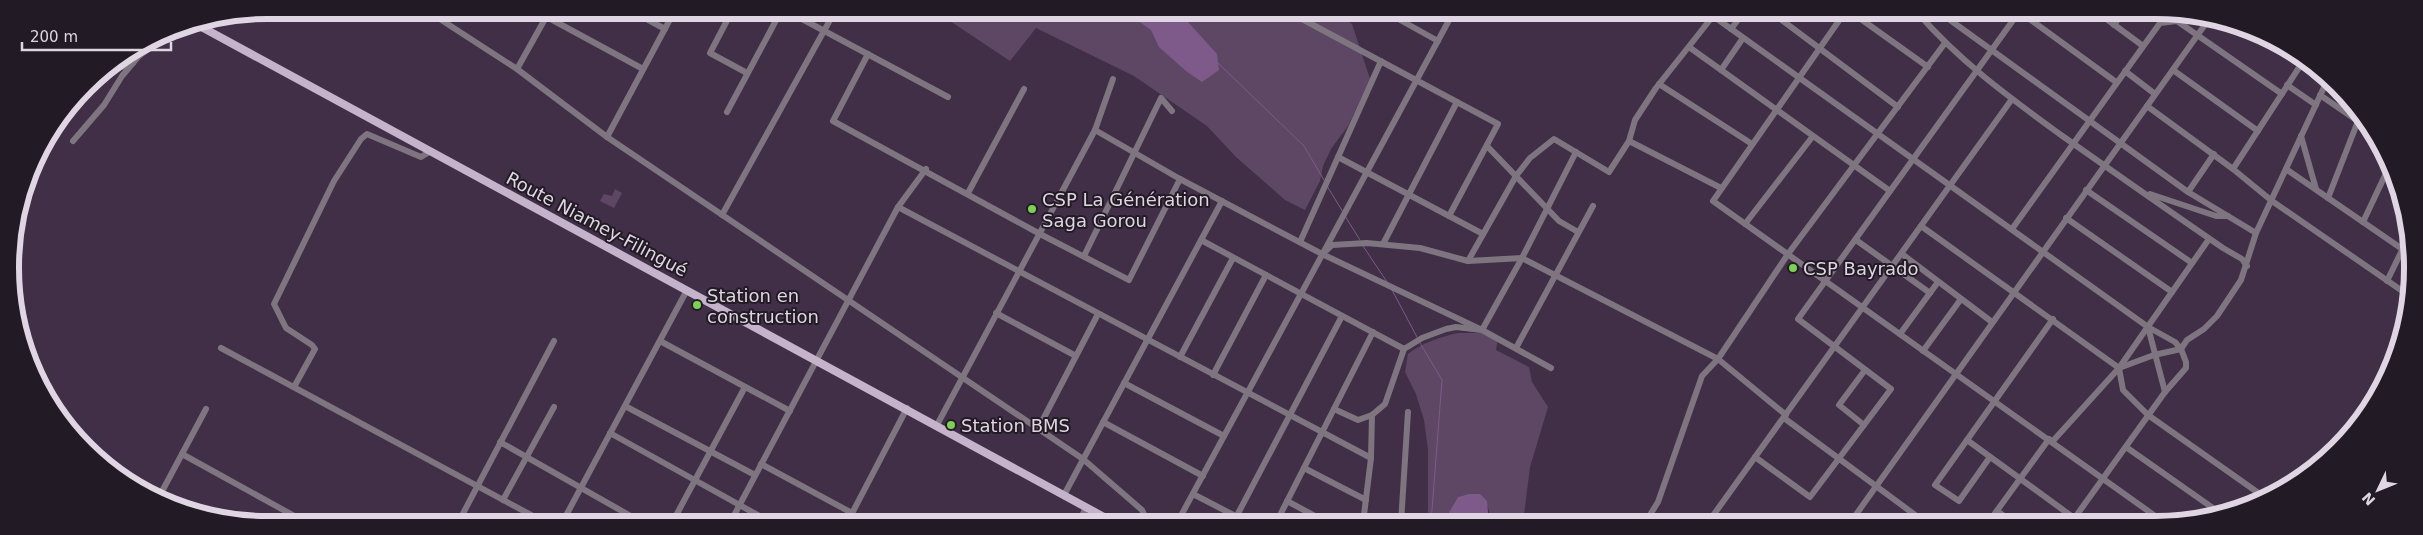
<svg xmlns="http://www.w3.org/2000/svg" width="2423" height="535" font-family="'DejaVu Sans',sans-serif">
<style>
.green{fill:#5d4764}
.water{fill:#7e5a8a}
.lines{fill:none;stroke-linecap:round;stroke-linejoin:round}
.stream{stroke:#7e5a8a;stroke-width:1}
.minor{stroke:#7e7581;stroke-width:6}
.major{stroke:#c4b3cb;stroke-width:8}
.poi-dot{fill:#7cd155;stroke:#221b25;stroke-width:2}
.labels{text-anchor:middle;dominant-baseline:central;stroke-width:4;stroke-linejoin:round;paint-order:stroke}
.poi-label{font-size:18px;fill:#dfd5e3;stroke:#221b25;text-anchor:start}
.street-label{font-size:18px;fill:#dfd5e3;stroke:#221b25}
.rim{fill:none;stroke:#dfd5e3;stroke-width:6}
</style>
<rect width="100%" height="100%" fill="#402f46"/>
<g class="green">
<path d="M935,11H1335L1352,24L1370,79L1348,126L1331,149L1323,166L1320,181L1305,210L1285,200L1236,157L1207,126L1134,76L1036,28L1010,61Z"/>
<path d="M615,189L622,193L614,208L600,201L604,194L612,196Z"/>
<path d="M1458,333H1482L1498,337L1496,350L1529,367L1532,382L1548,407L1530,467L1523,523H1489V510L1480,494H1468L1458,497L1449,512L1450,523H1428V450L1424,420L1416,394L1405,372L1408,354C1422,343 1440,337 1458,333Z"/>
</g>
<g class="water">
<path d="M1124,11H1178L1217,54L1219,70L1202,82L1186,71L1159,47L1151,30Z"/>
<path d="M1468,494H1480L1487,501L1489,523H1450L1449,512L1458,497Z"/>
</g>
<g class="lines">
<g class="stream">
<path d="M1218,63L1304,146L1324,180"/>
<path d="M1327,186L1343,212"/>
<path d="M1345,216L1360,240"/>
<path d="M1363,246L1387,282"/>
<path d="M1392,290L1417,337"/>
<path d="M1420,343L1442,380L1431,523"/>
</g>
<g class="minor">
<path d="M426,10L517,69L607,137L1083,459L1142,510L1148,523"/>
<path d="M534,10L643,69"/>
<path d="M630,10L665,29"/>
<path d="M732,11L710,53L747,73"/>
<path d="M787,11L948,97"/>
<path d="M1287,11L1498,124L1449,216"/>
<path d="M1384,11L1438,41"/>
<path d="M1771,12L1898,107"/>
<path d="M1845,12L1713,201L2165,523"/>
<path d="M1851,12L1928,67"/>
<path d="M1917,12C1959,61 2009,97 2061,135C2115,173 2169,211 2223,248L2242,259L2247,266"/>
<path d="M1939,12L2188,192L2256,233"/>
<path d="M2020,12L2116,82"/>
<path d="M2097,12L2143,46"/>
<path d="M2114,25L2123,12"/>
<path d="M1731,29L1744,12"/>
<path d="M1689,47L1890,191"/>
<path d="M868,54L833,121L1040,234L1129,280L1180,179"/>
<path d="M517,69L550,10"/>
<path d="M1721,70L1743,38"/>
<path d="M2173,70L2258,131"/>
<path d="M2125,71L2155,94"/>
<path d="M96,76L133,63"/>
<path d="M1659,84L1752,144"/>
<path d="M2287,85L2316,105"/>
<path d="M2320,95L2368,128"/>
<path d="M2147,106L2233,169L2272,201L2411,297"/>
<path d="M727,112L781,11"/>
<path d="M1095,130L1180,179L1322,254L1482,330L1551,368"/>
<path d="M2301,136L2316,189"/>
<path d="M607,137L675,10"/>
<path d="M73,141L104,105L122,76L138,57L155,43L185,26"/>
<path d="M1629,141L1721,188"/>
<path d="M1487,146L1559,221L1578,232"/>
<path d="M1338,157L1483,234"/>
<path d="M2233,169L2302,63"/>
<path d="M2286,169L2408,253"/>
<path d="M2086,190L2192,263"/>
<path d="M2188,192L2214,154"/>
<path d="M968,193L1024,89"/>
<path d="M2150,194L2216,216H2228"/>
<path d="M2328,198L2358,121"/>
<path d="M898,207L1371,458"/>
<path d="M722,215L835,11"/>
<path d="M2066,218L2172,292"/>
<path d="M2363,222L2388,169"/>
<path d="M1745,224L1813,136"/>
<path d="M1921,226L2119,368L2123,390L2148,415L2267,499"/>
<path d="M2012,229L2160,23L2177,21L2282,94"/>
<path d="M1201,240L1404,349"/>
<path d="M1856,240L1930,293"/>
<path d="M1300,242L1381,61"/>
<path d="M1383,244L1457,102"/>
<path d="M1327,250L1332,245L1367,243L1420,248L1468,261L1522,258L1718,359L1786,415"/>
<path d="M1902,254L1992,322"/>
<path d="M1084,256L1161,98L1172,111"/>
<path d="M12,260L19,250"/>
<path d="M1468,261L1516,176L1530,158L1554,139L1609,172L1629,141L1635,120L1656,88L1713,16L2148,327L2175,342L2181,349L2154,355L2119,368"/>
<path d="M2387,281L2407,240"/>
<path d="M996,313L1076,356"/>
<path d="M2148,327L2165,392"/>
<path d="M1900,334L1938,282"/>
<path d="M660,341L790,411"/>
<path d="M221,348L546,523"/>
<path d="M1516,348L1593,206"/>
<path d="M1923,351L1961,299"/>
<path d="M1180,357L1233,258"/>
<path d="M1213,375L1266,275"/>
<path d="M1124,383L1224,436"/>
<path d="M294,387L315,349L312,345L286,328L274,304L334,181L361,139L367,134L421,157L431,151"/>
<path d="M625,406L755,475"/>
<path d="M1334,409L1358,420L1372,415"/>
<path d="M60,418L62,416"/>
<path d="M1784,418L1926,523"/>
<path d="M1103,422L1203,476"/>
<path d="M937,425L1095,130L1113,79"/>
<path d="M1864,425L1839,405L1865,370"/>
<path d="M1038,429L1098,314"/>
<path d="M610,433L772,523"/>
<path d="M1967,440L2081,523"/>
<path d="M500,442L643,523"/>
<path d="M2052,442L2119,368L2209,239"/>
<path d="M2126,447L2220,513"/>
<path d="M182,454L307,523"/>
<path d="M1755,457L1810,497L1891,389L1798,319L2019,12"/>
<path d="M1990,457L1959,501L1935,485L2053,319"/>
<path d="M761,464L852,513"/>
<path d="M1304,468L1366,500"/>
<path d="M1193,494L1249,523"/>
<path d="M1064,495L1222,201"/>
<path d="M159,497L206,409"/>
<path d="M503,500L554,407"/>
<path d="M1287,501L1328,523"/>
<path d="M2253,503L2260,494"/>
<path d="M1997,511L2014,523"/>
<path d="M1712,517L2012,99"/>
<path d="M458,523L554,341"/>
<path d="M562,523L687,290"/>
<path d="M672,523L745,387"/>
<path d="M730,523L898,207L926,169"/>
<path d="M847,523L907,408"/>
<path d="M1079,523L1086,507"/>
<path d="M1177,523L1454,11"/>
<path d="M1233,523L1342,316"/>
<path d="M1276,523L1373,332"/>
<path d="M1363,523L1371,458L1372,415L1385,404L1404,349L1422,338L1446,329L1456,327L1482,330L1522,258L1576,152"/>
<path d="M1401,523L1408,412"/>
<path d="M1645,523L1658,502L1702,376L1718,359L1788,254L1945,43"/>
<path d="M1850,523L2209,19"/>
<path d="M1988,523L2049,439"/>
<path d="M2071,523L2165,392L2186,368V362L2181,349L2187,340L2204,329L2217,316L2241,280L2256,233L2326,83"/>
</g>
<path class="major" d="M196,24L1115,523"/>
</g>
<g class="poi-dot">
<circle cx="1032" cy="209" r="5"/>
<circle cx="1793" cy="268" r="5"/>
<circle cx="697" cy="305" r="5"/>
<circle cx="951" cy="425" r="5"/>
</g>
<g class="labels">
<g class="poi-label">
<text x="1042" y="199">CSP La Génération<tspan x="1042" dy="21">Saga Gorou</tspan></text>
<text x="1803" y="268">CSP Bayrado</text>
<text x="707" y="295">Station en<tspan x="707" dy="21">construction</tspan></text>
<text x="961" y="425">Station BMS</text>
</g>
<g class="street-label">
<text transform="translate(597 224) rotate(28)">Route Niamey-Filingué</text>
</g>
</g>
<path d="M0 0H2423V535H0ZM267 19H2156A248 248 0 0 1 2404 267V268A248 248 0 0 1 2156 516H267A248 248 0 0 1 19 268V267A248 248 0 0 1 267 19Z" fill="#221b25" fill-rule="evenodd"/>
<path class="rim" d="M267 19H2156A248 248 0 0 1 2404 267V268A248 248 0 0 1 2156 516H267A248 248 0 0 1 19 268V267A248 248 0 0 1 267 19Z"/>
<g transform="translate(2378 490) rotate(227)" stroke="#221b25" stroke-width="4" paint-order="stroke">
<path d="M0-4L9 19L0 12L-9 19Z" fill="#dfd5e3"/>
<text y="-8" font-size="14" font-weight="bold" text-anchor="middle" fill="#dfd5e3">N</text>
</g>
<path d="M22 42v8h149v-8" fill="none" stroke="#dfd5e3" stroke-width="2.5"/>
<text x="30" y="42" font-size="15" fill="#dfd5e3" stroke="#221b25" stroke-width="4" paint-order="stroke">200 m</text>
</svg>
